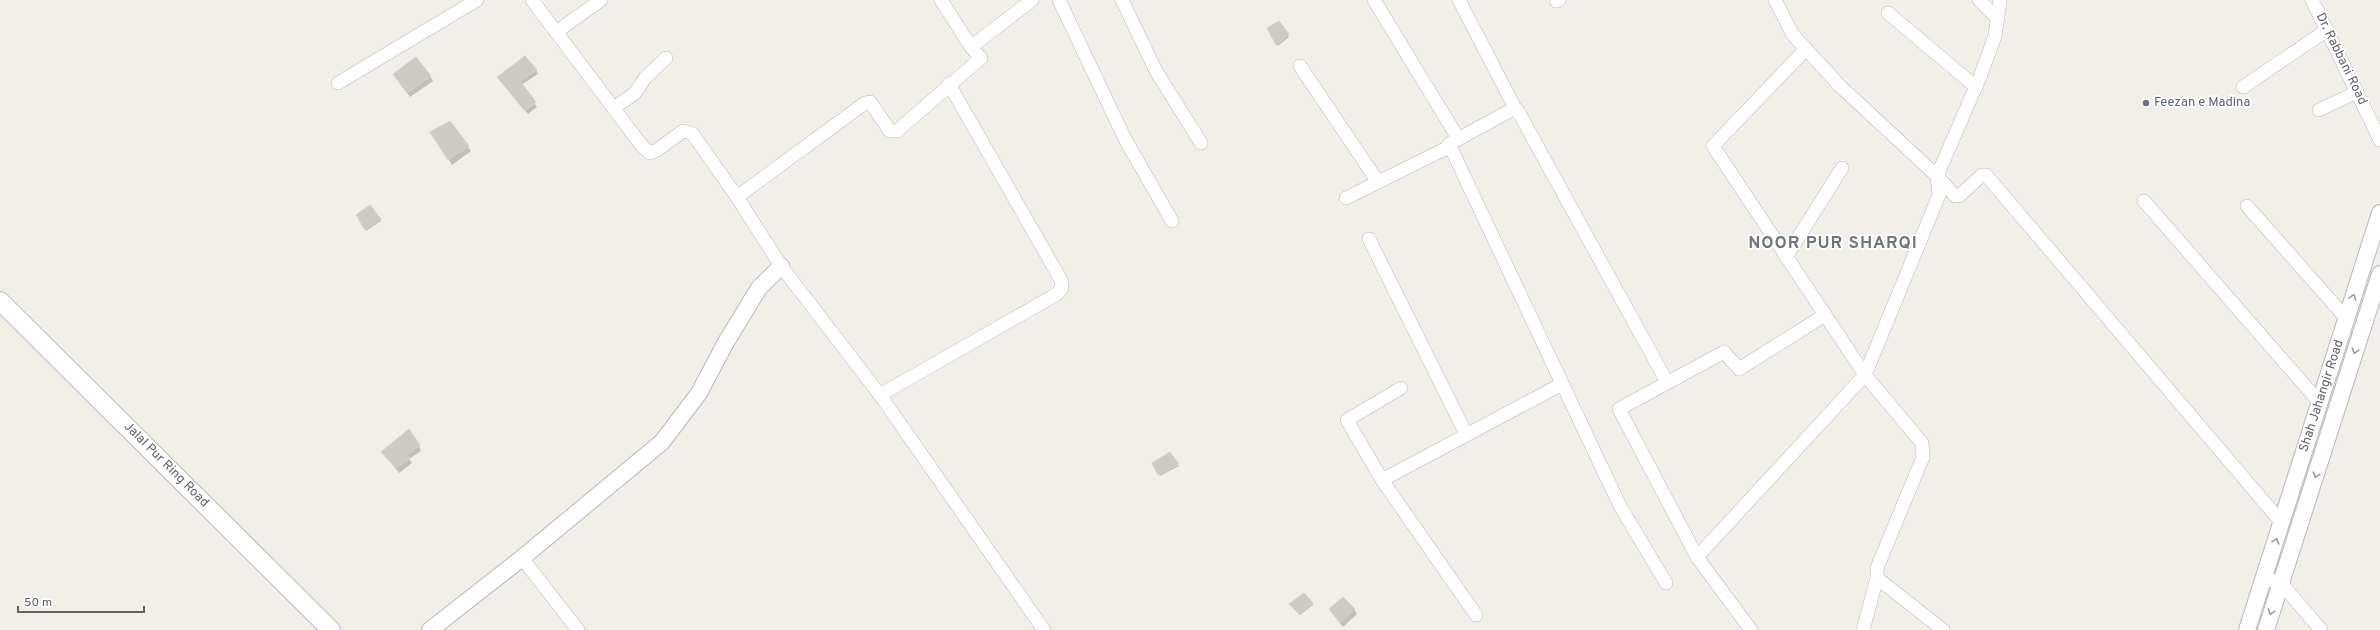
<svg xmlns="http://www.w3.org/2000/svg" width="2380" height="630" font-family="Overpass,sans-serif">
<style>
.shadow{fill:#0003}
.building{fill:#cccac5;stroke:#d6d1c6}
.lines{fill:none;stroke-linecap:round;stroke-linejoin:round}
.minor-casing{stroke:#b5b8bc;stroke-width:14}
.tertiary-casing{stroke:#b5b8bc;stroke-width:18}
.secondary-casing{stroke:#b6babf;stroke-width:20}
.minor{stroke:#fff;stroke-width:13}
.tertiary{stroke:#fff;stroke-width:16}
.secondary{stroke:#fff;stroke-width:18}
.oneway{stroke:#979a9d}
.worship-dot{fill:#6b7280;stroke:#fff;stroke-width:1.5}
.labels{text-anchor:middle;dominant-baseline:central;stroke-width:3.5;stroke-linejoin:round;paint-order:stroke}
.street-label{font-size:13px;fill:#5f6368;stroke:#fff}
.worship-label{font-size:13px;fill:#5b616d;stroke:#fff;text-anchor:start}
.district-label{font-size:17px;font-weight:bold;letter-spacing:1px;fill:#70757a;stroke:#fff}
</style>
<rect width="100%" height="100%" fill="#f1efe8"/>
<g class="shadow">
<path d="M1279,22L1289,37L1278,46L1268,28Z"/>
<path d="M536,70L538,74L521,85L537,107L528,114L501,81Z"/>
<path d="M430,76L433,81L410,97L397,79Z"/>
<path d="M449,123L471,151L452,165L432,132Z"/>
<path d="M358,215L380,219L381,221L366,231Z"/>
<path d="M419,446L421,451L409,459L412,463L399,473L382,452Z"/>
<path d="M1170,453L1179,466L1160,476L1153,463Z"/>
<path d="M1312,603L1313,605L1300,615L1291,606Z"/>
<path d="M1354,609L1357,614L1343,627L1330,610Z"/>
</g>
<g class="building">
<path d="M1279,21L1289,34L1276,45L1267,28Z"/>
<path d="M525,56L537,70L520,81L536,102L525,111L497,77Z"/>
<path d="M416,57L431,76L407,93L393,74Z"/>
<path d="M450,121L469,146L448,160L430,132Z"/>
<path d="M370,205L381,219L365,230L356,215Z"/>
<path d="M409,429L420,445L407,455L410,458L396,468L381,452Z"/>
<path d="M1170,452L1179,464L1158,475L1152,463Z"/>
<path d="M1304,593L1313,603L1299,614L1289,604Z"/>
<path d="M1343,597L1355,609L1340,623L1329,609Z"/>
</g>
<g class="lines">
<defs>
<g id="minor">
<path d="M532,0L642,146L650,153L657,150L683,131L692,133L737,197L781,266L880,395L1044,630"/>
<path d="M941,0L971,47"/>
<path d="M1059,0L1125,139L1172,221"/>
<path d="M1122,0L1156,71L1201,143"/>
<path d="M1374,0L1458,138"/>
<path d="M1459,0L1515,108L1518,111L1667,382"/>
<path d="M1775,0L1793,35L1840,86L1937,176L1955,196H1959L1982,175H1986L2282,523"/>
<path d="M1979,0L1998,19"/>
<path d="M2312,0L2380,140"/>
<path d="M1556,1L1559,0"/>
<path d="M1888,13L1976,87"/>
<path d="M556,32L601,0"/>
<path d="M1300,66L1378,182"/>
<path d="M338,83L477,0"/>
<path d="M2243,87L2327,30"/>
<path d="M614,108L635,93L645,78L666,58"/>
<path d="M1515,108L1449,144L1620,506L1666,583"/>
<path d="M2319,110L2357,92"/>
<path d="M737,197L865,103L870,102L890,131H897L981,58L971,47L1032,0"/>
<path d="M1346,198L1451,146"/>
<path d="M2144,201L2320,403"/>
<path d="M2247,206L2346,318"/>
<path d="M1369,239L1466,434"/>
<path d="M1786,257L1842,168"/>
<path d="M1401,388L1347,420L1382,480L1476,615"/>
<path d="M880,395L1057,294L1062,288L1061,280L949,84"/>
<path d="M1382,480L1562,384"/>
<path d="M1697,557L1865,375L1713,146L1806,49"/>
<path d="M522,558L578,630"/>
<path d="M1877,578L1943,630"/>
<path d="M2264,578L2281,583L2321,630"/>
<path d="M1751,630L1697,557L1619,409L1724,352L1739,369L1825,315"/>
<path d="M1863,630L1877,578V568L1923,457L1922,443L1865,375L1939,195L1937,176L1980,77L1995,36L2000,0"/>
</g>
<g id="tertiary">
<path d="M430,630L522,558L662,442L699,393L726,342L759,288L781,266"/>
<path d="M2247,630L2380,213"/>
<path d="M2266,630L2380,274"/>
</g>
<path id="secondary" d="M0,301L331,630"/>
</defs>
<use href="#minor" class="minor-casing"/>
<use href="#tertiary" class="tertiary-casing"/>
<use href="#secondary" class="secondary-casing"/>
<use href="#minor" class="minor"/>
<use href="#tertiary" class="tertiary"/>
<use href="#secondary" class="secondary"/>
</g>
<defs><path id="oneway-chevron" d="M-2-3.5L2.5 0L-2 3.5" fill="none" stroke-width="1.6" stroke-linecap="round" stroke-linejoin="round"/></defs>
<g class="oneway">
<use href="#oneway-chevron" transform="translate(2353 297) rotate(-72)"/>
<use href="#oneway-chevron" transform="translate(2355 351) rotate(108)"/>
<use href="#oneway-chevron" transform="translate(2316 475) rotate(108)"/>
<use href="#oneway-chevron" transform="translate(2276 541) rotate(-72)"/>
<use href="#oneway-chevron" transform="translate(2271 612) rotate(108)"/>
</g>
<circle class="worship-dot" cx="2146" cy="103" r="4"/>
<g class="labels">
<g class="street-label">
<text transform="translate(2341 59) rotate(64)">Dr. Rabbani Road</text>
<text transform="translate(2322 396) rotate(-72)">Shah Jahangir Road</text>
<text transform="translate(166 465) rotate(45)">Jalal Pur Ring Road</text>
</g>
<g class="worship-label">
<text x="2154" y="103">Feezan e Madina</text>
</g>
<g class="district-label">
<text x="1833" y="244">NOOR PUR SHARQI</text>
</g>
</g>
<path d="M18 606v6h126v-6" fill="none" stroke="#5f6368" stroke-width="2"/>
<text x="24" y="606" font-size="12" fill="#5f6368" stroke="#ffffff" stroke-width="3" paint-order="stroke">50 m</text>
</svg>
